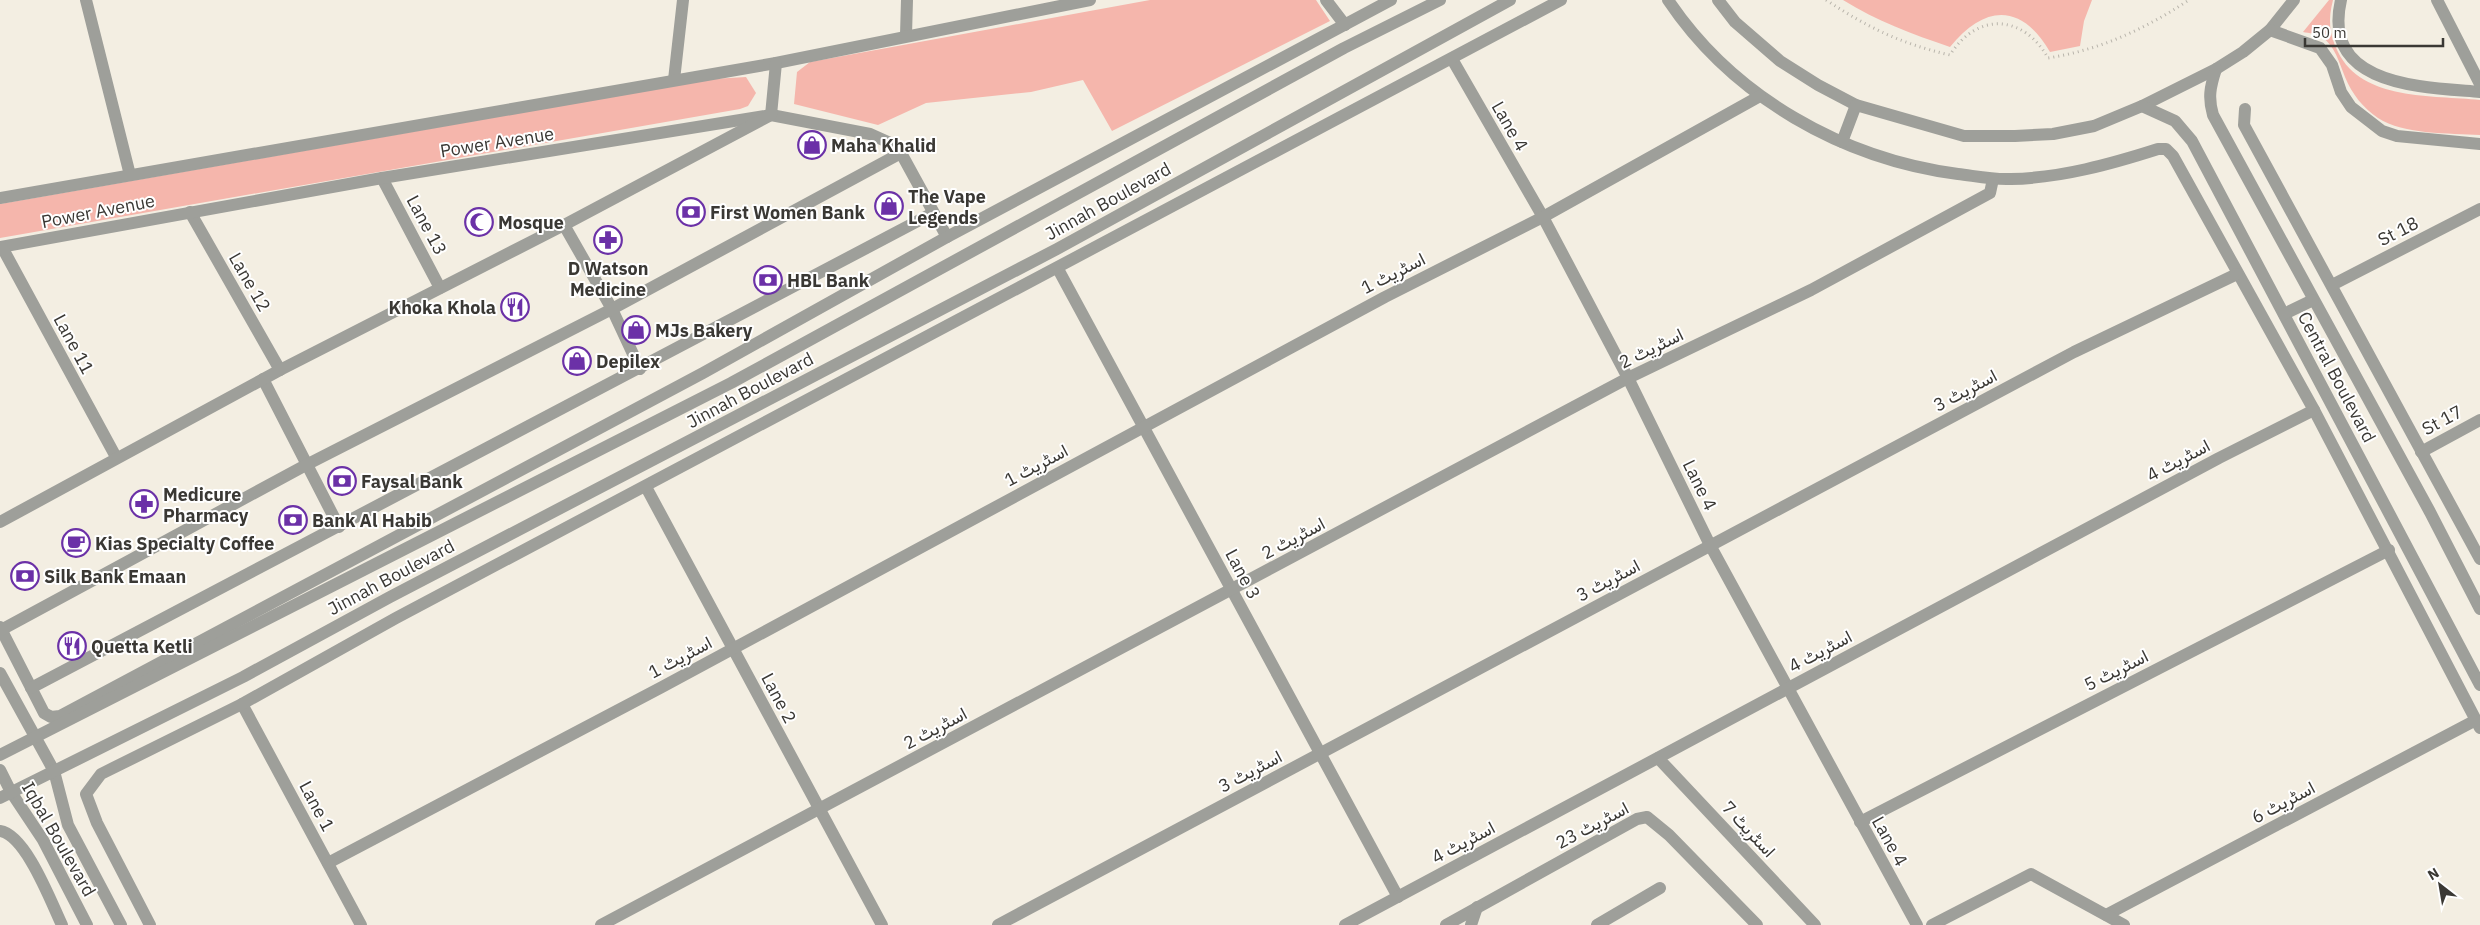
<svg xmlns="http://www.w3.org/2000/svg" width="2480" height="925" font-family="'IBM Plex Sans',Vazirmatn,sans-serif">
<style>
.green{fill:#f5b6ac}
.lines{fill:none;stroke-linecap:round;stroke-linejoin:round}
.path{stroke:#b8b4ab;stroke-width:3;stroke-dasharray:1 4;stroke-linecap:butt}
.minor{stroke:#9e9f9a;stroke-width:12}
.labels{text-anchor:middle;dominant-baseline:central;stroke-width:4;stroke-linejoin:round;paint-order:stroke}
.street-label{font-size:18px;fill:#3a3834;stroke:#fff}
.poi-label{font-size:18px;font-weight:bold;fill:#3a3834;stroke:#fff;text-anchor:start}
</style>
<rect width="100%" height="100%" fill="#f3eee2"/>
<g class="green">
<path d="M1150,0H1316L1330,21L1112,131L1083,80L1031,92L926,103L878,125L794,104L797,72L810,62Z"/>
<path d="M1843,0H2092L2084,21L2080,46L2050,52C2021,2 1984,5 1950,47C1912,34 1877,21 1843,0Z"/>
<path d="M2329,0H2333C2328,19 2329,34 2338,52C2362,101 2433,95 2480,100V135C2449,133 2404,135 2378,118C2363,108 2352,94 2345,77C2339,62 2335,46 2322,37C2317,34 2309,33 2303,32Z"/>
<path d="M746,77L756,93L748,106L740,109L0,238V204L712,79Z"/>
</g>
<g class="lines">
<path class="path" d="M1826,0C1869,28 1899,43 1950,55C1977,12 2023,14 2048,58C2100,50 2145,29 2189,0"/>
<g class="minor">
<path d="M86,0L130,175"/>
<path d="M1326,0L1345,25"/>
<path d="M1668,0C1733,97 1843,159 1958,174C1975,176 1993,180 2011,179C2061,178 2111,164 2158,149H2166L2173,156L2314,410L2480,728"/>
<path d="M1718,0L1735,22L1780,61L1818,85L1856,105L1964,136H2015L2053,134L2094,126L2142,106L2216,69L2243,52L2270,30L2294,0"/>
<path d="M2341,0C2321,87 2423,87 2480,92"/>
<path d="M2437,0L2480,84"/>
<path d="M2270,30L2320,48L2332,65L2341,92L2351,107L2382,131L2397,136L2480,144"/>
<path d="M906,35L907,0"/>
<path d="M1452,59L1543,217L1628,378L1710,545L1917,925"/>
<path d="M2216,69C2210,87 2208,98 2213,115L2430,512L2480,609"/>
<path d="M674,80L683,0"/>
<path d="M2142,106L2175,121L2192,141L2480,685"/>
<path d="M2245,109L2244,125L2480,559"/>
<path d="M1842,142L1856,105"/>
<path d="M382,178L440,288"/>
<path d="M0,198L776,63L1090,0"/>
<path d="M190,212L280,370"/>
<path d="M564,225L612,309L640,369"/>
<path d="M0,247L382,178L771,115L870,134L890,143L901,153L947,237"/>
<path d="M2,247L116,457"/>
<path d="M1058,269L1398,897"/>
<path d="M2332,285L2480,209"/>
<path d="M2284,314L2313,300"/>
<path d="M263,379L339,527"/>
<path d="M2421,452L2480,420"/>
<path d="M646,487L882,925"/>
<path d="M0,522L280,370L564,225L771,115L776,63"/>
<path d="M0,627L44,713L51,717L60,716L703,373L947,237L1391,0"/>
<path d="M1,630L306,465L612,309L901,153"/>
<path d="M0,673L54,771L68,825L121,925"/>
<path d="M31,688L933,213"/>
<path d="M242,704L361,925"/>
<path d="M0,755L731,383L1344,48L1440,0"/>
<path d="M1658,758L1815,925"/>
<path d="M0,770L11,792L43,840L87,925"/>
<path d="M0,798L243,677L390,597L1057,249L1510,0"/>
<path d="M1860,822L2389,550"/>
<path d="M0,831C26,835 51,902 62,925"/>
<path d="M328,863L662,687L1385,297L1543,217L1760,96"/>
<path d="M2106,915L2476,720"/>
<path d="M150,925L97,823L86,794L101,774L242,704L396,618L1561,0"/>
<path d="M601,925L1628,378L1811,290L1990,193L1993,179"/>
<path d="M998,925L2074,352L2237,274"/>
<path d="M1345,925L2219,458L2314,410"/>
<path d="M1446,925L1637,819L1647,817L1669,835L1757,925"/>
<path d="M1471,925L1477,907"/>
<path d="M1597,925L1660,888"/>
<path d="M1932,925L2031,874L2124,925"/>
</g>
</g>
<defs>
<symbol id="shop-ring" viewBox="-11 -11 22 22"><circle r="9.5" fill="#fff" stroke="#6b31a7" stroke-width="1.5"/><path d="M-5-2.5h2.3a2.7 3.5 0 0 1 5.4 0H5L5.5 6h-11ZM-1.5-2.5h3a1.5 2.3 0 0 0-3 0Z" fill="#6b31a7"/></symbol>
<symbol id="bank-ring" viewBox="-11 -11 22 22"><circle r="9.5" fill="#fff" stroke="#6b31a7" stroke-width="1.5"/><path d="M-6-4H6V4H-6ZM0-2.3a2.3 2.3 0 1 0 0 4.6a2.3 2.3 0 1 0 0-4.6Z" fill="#6b31a7"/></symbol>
<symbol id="mosque-ring" viewBox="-11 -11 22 22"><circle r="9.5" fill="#fff" stroke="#6b31a7" stroke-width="1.5"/><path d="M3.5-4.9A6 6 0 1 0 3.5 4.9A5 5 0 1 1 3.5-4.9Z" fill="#6b31a7"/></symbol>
<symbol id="pharmacy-ring" viewBox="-11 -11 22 22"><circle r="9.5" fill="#fff" stroke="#6b31a7" stroke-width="1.5"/><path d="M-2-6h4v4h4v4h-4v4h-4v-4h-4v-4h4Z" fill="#6b31a7"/></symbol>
<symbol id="restaurant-ring" viewBox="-11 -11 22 22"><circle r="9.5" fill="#fff" stroke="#6b31a7" stroke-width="1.5"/><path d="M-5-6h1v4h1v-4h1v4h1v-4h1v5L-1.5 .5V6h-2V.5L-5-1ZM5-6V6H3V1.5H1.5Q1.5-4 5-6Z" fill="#6b31a7"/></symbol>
<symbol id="cafe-ring" viewBox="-11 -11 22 22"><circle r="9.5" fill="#fff" stroke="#6b31a7" stroke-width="1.5"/><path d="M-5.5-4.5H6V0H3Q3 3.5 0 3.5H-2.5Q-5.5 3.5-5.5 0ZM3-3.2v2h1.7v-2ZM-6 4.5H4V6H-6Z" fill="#6b31a7"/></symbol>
</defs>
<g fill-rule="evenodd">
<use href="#shop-ring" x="796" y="129" width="32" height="32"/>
<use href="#shop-ring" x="873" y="190" width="32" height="32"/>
<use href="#bank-ring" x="675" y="196" width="32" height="32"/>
<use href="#mosque-ring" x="463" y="206" width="32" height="32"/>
<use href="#pharmacy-ring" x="592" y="224" width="32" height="32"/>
<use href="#bank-ring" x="752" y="264" width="32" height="32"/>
<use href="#restaurant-ring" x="499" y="291" width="32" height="32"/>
<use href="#shop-ring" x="620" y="314" width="32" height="32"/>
<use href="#shop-ring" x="561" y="345" width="32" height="32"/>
<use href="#bank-ring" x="326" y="465" width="32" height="32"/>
<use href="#pharmacy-ring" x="128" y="488" width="32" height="32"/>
<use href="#bank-ring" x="277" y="504" width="32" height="32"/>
<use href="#cafe-ring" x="60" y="527" width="32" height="32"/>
<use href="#bank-ring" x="9" y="560" width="32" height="32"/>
<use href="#restaurant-ring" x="56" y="630" width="32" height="32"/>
</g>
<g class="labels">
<g class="street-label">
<text transform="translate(1510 126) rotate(60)">Lane 4</text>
<text transform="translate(497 142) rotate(-9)">Power Avenue</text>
<text transform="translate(1108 201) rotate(-29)">Jinnah Boulevard</text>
<text transform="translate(98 211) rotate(-11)">Power Avenue</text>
<text transform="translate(427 225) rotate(62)">Lane 13</text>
<text transform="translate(2398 231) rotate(-27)">St 18</text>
<text transform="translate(1393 273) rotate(-27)">اسٹریٹ 1</text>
<text transform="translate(250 282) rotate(60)">Lane 12</text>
<text transform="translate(74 344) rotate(62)">Lane 11</text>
<text transform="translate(1651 348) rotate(-26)">اسٹریٹ 2</text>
<text transform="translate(2337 377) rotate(62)">Central Boulevard</text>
<text transform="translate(750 390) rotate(-28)">Jinnah Boulevard</text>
<text transform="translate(1965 390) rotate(-28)">اسٹریٹ 3</text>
<text transform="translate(2442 420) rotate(-28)">St 17</text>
<text transform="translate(2178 460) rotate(-28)">اسٹریٹ 4</text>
<text transform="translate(1036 465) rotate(-28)">اسٹریٹ 1</text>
<text transform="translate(1700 485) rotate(64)">Lane 4</text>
<text transform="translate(1293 538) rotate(-28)">اسٹریٹ 2</text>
<text transform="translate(1243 574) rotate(62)">Lane 3</text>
<text transform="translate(391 577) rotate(-28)">Jinnah Boulevard</text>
<text transform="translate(1608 580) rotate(-28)">اسٹریٹ 3</text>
<text transform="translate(1820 651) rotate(-28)">اسٹریٹ 4</text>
<text transform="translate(680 657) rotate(-28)">اسٹریٹ 1</text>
<text transform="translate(2116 670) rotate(-27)">اسٹریٹ 5</text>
<text transform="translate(779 698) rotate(62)">Lane 2</text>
<text transform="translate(935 728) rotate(-28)">اسٹریٹ 2</text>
<text transform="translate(1250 771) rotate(-28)">اسٹریٹ 3</text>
<text transform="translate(2283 802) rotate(-28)">اسٹریٹ 6</text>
<text transform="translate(317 806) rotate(62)">Lane 1</text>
<text transform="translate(1592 825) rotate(-28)">اسٹریٹ 23</text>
<text transform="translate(1749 829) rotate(47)">اسٹریٹ 7</text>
<text transform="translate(59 839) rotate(60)">Iqbal Boulevard</text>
<text transform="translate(1890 841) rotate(61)">Lane 4</text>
<text transform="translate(1463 842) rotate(-28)">اسٹریٹ 4</text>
</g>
<g class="poi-label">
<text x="831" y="145">Maha Khalid</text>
<text x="908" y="196">The Vape<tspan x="908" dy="21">Legends</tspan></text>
<text x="710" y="212">First Women Bank</text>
<text x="498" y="222">Mosque</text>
<text x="608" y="268" text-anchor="middle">D Watson<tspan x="608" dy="21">Medicine</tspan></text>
<text x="787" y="280">HBL Bank</text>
<text x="496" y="307" text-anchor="end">Khoka Khola</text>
<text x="655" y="330">MJs Bakery</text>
<text x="596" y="361">Depilex</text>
<text x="361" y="481">Faysal Bank</text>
<text x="163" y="494">Medicure<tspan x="163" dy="21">Pharmacy</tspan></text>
<text x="312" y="520">Bank Al Habib</text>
<text x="95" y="543">Kias Specialty Coffee</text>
<text x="44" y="576">Silk Bank Emaan</text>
<text x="91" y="646">Quetta Ketli</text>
</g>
</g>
<g transform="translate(2440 885) rotate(329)" stroke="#ffffff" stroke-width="4" paint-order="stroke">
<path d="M0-4L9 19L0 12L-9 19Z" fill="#3a3834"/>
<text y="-8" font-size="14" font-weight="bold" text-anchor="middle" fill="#3a3834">N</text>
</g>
<path d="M2305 38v8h138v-8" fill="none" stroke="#3a3834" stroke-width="2.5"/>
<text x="2312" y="38" font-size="15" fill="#3a3834" stroke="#ffffff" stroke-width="4" paint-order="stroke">50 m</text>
</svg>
